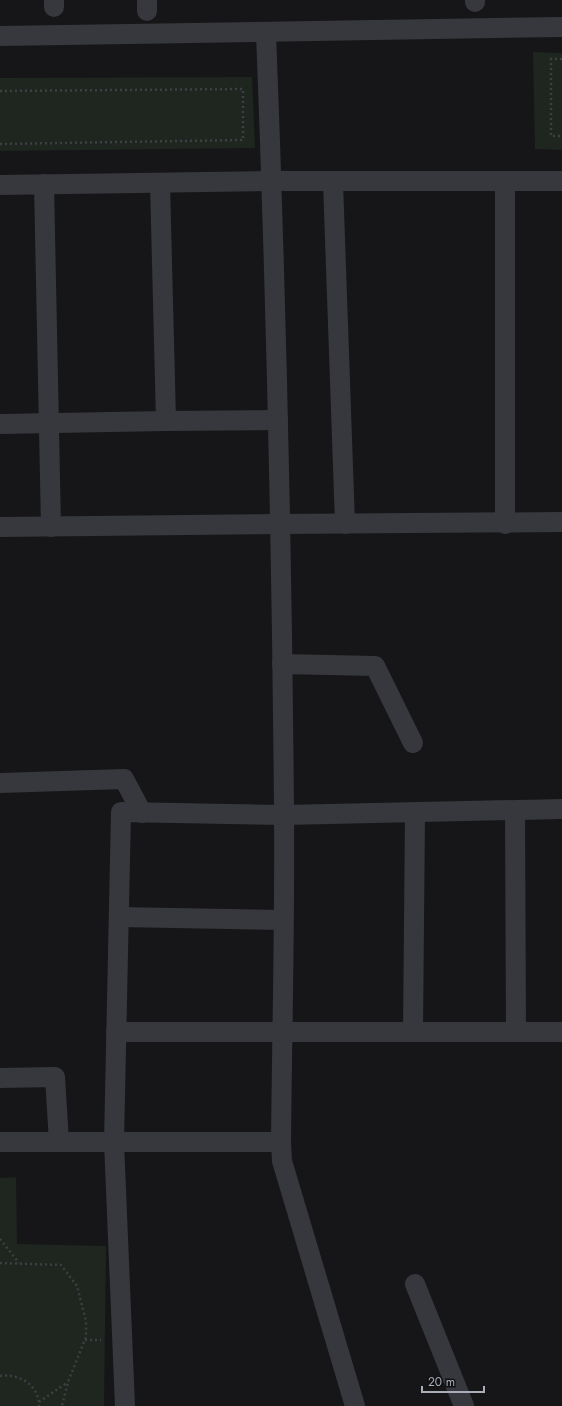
<svg xmlns="http://www.w3.org/2000/svg" width="562" height="1406" font-family="Jost,sans-serif">
<style>
.green{fill:#1e261f}
.lines{fill:none;stroke-linecap:round;stroke-linejoin:round}
.path{stroke:#3d3f44;stroke-width:2.5;stroke-dasharray:2 3;stroke-linecap:butt}
.street{stroke:#37383d;stroke-width:20}
</style>
<rect width="100%" height="100%" fill="#161618"/>
<g class="green">
<path d="M533,52L562,53V150L535,149Z"/>
<path d="M252,77L255,148L0,151V78Z"/>
<path d="M16,1177L17,1244L106,1246L104,1406H0V1178Z"/>
</g>
<g class="lines">
<g class="path">
<path d="M562,59H551V136H562"/>
<path d="M0,91L243,89V140L0,144"/>
<path d="M0,1239L19,1263"/>
<path d="M0,1263L61,1265L77,1286L86,1321V1337L68,1382L62,1406"/>
<path d="M85,1340H101"/>
<path d="M0,1376C19,1373 39,1385 39,1406"/>
<path d="M39,1402L68,1382"/>
</g>
<g class="street">
<path d="M54,0V7"/>
<path d="M147,0V11"/>
<path d="M475,2V0"/>
<path d="M0,36L562,27"/>
<path d="M333,182L345,524"/>
<path d="M505,182V524"/>
<path d="M160,183L166,421"/>
<path d="M44,184L51,527"/>
<path d="M0,185L272,181H562"/>
<path d="M0,424L166,421L278,420"/>
<path d="M0,527L280,524L562,522"/>
<path d="M282,664L375,666L413,743"/>
<path d="M0,783L124,779L142,813"/>
<path d="M515,811L516,1032"/>
<path d="M119,917L283,920"/>
<path d="M116,1032H562"/>
<path d="M413,1032L415,813"/>
<path d="M0,1078L55,1077L59,1142"/>
<path d="M0,1142H281C282,1032 285,922 284,813C282,552 276,292 266,32"/>
<path d="M281,1142L282,1161L355,1406"/>
<path d="M415,1284L464,1406"/>
<path d="M125,1406L114,1142L121,812L284,815L562,809"/>
</g>
</g>
<path d="M422 1386v6h62v-6" fill="none" stroke="#a8adb8" stroke-width="2"/>
<text x="428" y="1386" font-size="12" fill="#a8adb8" stroke="#111113" stroke-width="3" paint-order="stroke">20 m</text>
</svg>
